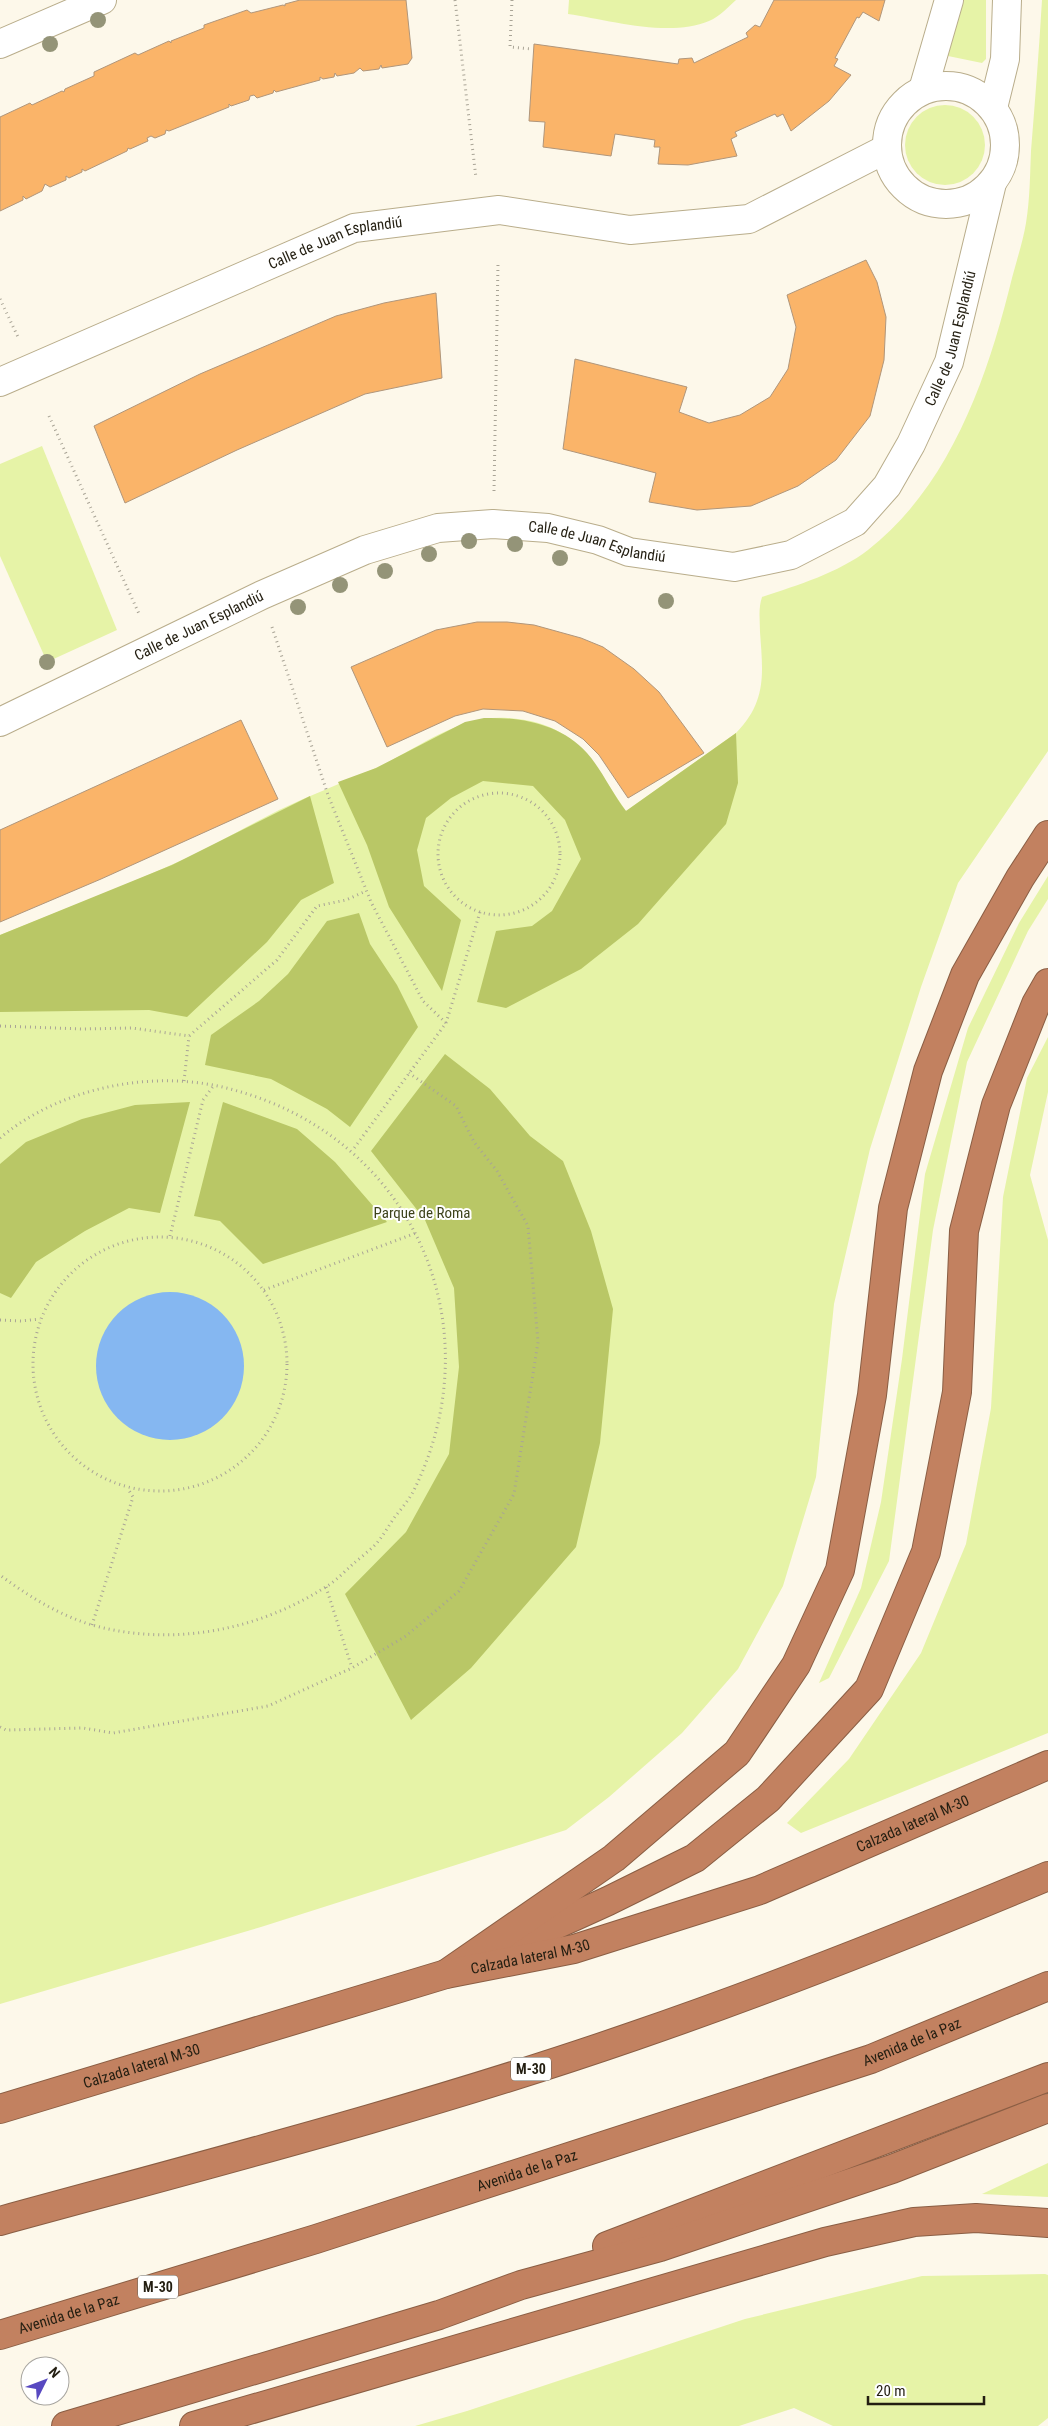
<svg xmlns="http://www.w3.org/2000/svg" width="1048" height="2426" font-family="'Roboto Condensed',sans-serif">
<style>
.green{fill:#e6f3a7}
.forest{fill:#b9c766}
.water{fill:#85b7f1}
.building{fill:#fab469;stroke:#b0967b}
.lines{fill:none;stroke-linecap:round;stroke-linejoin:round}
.street-casing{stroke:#b9ad8b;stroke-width:30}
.highway-casing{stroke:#8a5e44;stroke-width:30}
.path{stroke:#a9a496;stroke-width:3;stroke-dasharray:1 4;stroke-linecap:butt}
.street{stroke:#fff;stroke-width:28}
.highway{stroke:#c28160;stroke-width:28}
.tree{fill:#949478}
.labels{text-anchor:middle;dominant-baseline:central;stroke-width:4;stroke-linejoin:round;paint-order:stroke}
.shield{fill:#fff;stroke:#656258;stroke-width:1}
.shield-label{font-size:14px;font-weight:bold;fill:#231e11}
.street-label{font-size:15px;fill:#231e11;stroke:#fff}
.park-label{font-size:15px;fill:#3e431b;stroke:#fff}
</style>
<rect width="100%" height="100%" fill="#fdf8ea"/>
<g class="green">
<path d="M569,0H736C728,7 719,17 709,21C669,38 609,20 568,14Z"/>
<path d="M964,0H986V59L982,63L948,56L946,52L954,33Z"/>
<path d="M1042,0H1048V751L958,883L921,987L870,1149L834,1304L816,1477L783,1586L738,1669L682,1733L609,1797L566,1830L261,1927L0,2004V935C57,912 115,890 171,865C208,849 243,828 279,810C311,795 344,782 376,768C419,748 459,714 508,718C576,722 592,762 626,811L736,733C767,701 763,674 760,632C760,620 758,609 762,597C798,585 838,573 868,550C951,485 988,376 1012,278C1017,259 1023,241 1026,223C1030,199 1030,174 1031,151C1035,101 1039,50 1042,0Z"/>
<circle cx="945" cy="145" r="40"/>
<path d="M42,446L117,630L47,662L0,556V464Z"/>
<path d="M1048,876V899L1028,931L967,1062L933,1230L889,1561L829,1678L819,1683L861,1588L881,1502L902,1359L925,1174L968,1028L1019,923Z"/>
<path d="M1048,1037V1092L1030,1175L1048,1240V1733L801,1833L787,1823L849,1759L921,1653L966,1544L991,1408L1003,1197L1027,1078Z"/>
<path d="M1048,2163V2197L982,2194Z"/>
<path d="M1045,2274L1048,2275V2418L1038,2426H833L794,2408L739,2426H415L467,2411L745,2319L922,2276Z"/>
</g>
<g class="forest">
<path d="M484,718C521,717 561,724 587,753C602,770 612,793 626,811L736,733L738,783L726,824L638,924L581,969L506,1008L477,1002L496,931L532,926L552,911L581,859L565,820L533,786L483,781L451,798L426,818L417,850L424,886L461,920L442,991L389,907L367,845L338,782L376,768L465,722Z"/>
<path d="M310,796L334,883L301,900L267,942L187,1017L149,1010L0,1012V935L172,865Z"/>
<path d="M359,913L370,944L397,985L418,1027L350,1127L327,1109L271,1079L205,1065L211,1035L259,1001L288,974L327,921Z"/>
<path d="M445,1054L490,1089L530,1136L563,1161L591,1231L613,1309L600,1443L576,1547L471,1668L411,1720L345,1594L406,1532L449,1454L459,1367L454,1288L425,1220L371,1151Z"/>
<path d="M190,1102L160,1213L129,1208L85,1231L36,1262L11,1298L0,1293V1164L26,1142L82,1119L135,1105Z"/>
<path d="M223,1102L297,1129L335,1162L387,1222L263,1264L220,1221L194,1216Z"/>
</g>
<circle class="water" cx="170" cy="1366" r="74"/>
<g class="building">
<path d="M300,0H406L412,58L408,64L382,68L381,65L379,69L363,71L360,68L354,73L337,76L335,73L334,77L323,79L320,77V80L276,92L274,90L273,93L257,98L254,95L250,96L249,100L231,106L229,104V107L169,131L166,130L165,134L155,138L151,136L147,138L148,141L130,149L128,148L127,151L85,171L82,169V172L69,178L66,176V180L50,187L45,184L42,191L26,199L23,196V200L0,211V117L30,103L32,105L62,91L64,92L65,89L94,76V72L135,53L138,55L169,41L171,43V41L204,28V25L247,10L251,13L283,5L285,6V4Z"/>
<path d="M774,0H885L879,21L863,12L859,18L857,17L835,58L838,59L834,66L851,75L829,101L791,131L783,114L777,117L775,114L735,132L737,136L731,139L737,156L688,165L658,164L660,147H654L655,140L615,134L611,156L543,147L545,122L529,121L534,44L678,64L679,59L692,58L694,63L748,37L746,33L755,25L760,27Z"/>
<path d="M866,260L877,282L886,317L884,360L870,416L836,460L798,486L751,506L697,510L649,502L656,473L563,449L575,359L687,387L679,412L709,423L740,415L770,397L788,369L796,327L787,295Z"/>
<path d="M436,293L442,378L365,394L237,450L125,503L94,426L200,374L336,316L384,303Z"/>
<path d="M477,622H507L534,625L581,638L603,647L634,669L659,692L704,753L628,798L599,755L583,739L555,721L523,711L483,709L455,716L387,747L351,667L436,630Z"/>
<path d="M241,720L278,799L101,879L0,922V830Z"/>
</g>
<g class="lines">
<defs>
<g id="street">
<path d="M0,44L102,0"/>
<circle cx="946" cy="145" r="59"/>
<path d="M923,90L949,0"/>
<path d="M993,108L1005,59L1007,0"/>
<path id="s1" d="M0,382L354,228L499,210L630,230L749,219L886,149"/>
<path id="s2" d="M0,722L262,595L365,550L438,528L493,524L548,528L598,540L629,552L734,567L791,555L855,522L887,486L911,444L949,362L992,183"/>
</g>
<g id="highway">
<path d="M509,1946L608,1901L695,1858L768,1799L869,1689L926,1552L957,1392L964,1231L996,1105L1036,1004L1048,983"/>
<path d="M446,1974L614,1858L737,1753L796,1665L840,1570L872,1395L893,1208L928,1071L965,975L1020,878L1048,835"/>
<path id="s3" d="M0,2109L446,1974L574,1949L760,1890L1048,1765"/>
<path d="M0,2221C212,2163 426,2108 634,2036C774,1988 912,1933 1048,1876"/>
<path d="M607,2246L1048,2077"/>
<path id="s4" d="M0,2335L316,2239L871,2059L1048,1986"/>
<path d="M66,2426L439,2315L521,2285L660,2247L892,2169L1048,2108"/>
<path d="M194,2426L825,2242L914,2222L976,2218L1048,2223"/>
</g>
</defs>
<use href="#street" class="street-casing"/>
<use href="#highway" class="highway-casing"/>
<g class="path">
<path d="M455,0L476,178"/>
<path d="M512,0L510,47L532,49"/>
<path d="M0,299L18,337"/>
<path d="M49,416L140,616"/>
<path d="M494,491L498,263"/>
<path d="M272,627L328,795L371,902L423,1001L446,1023L352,1151"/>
<circle cx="499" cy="854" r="61"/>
<path d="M446,1023L480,912"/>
<path d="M0,1026L83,1029L132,1028L189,1036L277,960L317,906L346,900L366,891"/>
<path d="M184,1081L189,1036"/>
<path d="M0,1138C62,1086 157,1068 234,1090C411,1138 495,1323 415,1488C410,1499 401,1509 394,1518C388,1527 383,1536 376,1544C369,1551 360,1558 353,1564C344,1572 335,1582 324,1588C256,1631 171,1647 92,1625C59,1615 28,1596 0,1575"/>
<path d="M170,1236L203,1100L214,1085"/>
<circle cx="160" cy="1364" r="127"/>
<path d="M264,1290L416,1233"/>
<path d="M0,1320L21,1321L40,1319"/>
<path d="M326,1587L352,1668"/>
<path d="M92,1625L133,1497L128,1489"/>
<path d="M0,1727L6,1730L83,1728L113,1733L268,1706L352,1668L406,1636L459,1591L514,1494L538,1342L528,1226L497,1171L474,1142L456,1106L409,1073"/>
</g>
<use href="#street" class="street"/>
<use href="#highway" class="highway"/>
</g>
<g class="tree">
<circle cx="98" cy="20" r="8"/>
<circle cx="50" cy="44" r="8"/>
<circle cx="469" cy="541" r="8"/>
<circle cx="515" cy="544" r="8"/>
<circle cx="429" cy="554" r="8"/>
<circle cx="560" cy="558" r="8"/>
<circle cx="385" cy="571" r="8"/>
<circle cx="340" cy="585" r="8"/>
<circle cx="666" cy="601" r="8"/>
<circle cx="298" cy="607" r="8"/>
<circle cx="47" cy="662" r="8"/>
</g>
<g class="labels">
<g class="shield">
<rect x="511" y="2057.5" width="40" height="23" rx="4"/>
<rect x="138" y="2275.5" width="40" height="23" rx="4"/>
</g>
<g class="shield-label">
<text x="531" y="2069">M-30</text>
<text x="158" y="2287">M-30</text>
</g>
<g class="street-label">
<text stroke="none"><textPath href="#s1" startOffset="364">Calle de Juan Esplandiú</textPath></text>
<text stroke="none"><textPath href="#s2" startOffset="1121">Calle de Juan Esplandiú</textPath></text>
<text stroke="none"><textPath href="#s2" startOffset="641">Calle de Juan Esplandiú</textPath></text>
<text stroke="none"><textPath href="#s2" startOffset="221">Calle de Juan Esplandiú</textPath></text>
<text stroke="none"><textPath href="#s3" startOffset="958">Calzada lateral M-30</textPath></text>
<text stroke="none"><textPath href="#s3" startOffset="552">Calzada lateral M-30</textPath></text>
<text stroke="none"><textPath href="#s4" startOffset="958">Avenida de la Paz</textPath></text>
<text stroke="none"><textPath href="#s3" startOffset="148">Calzada lateral M-30</textPath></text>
<text stroke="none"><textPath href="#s4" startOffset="552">Avenida de la Paz</textPath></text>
<text stroke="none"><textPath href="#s4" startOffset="72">Avenida de la Paz</textPath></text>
</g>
<g class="park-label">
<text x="422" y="1213">Parque de Roma</text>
</g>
</g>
<g transform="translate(45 2381) rotate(48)"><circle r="24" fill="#ffffff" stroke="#a7a5a0"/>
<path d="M0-4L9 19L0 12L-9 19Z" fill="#5849c1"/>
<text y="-8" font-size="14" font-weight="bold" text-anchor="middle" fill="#231e11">N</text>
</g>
<path d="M868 2396v8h116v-8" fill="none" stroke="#231e11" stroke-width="2.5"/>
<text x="876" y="2396" font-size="15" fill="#231e11" stroke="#ffffff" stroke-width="4" paint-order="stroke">20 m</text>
</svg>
